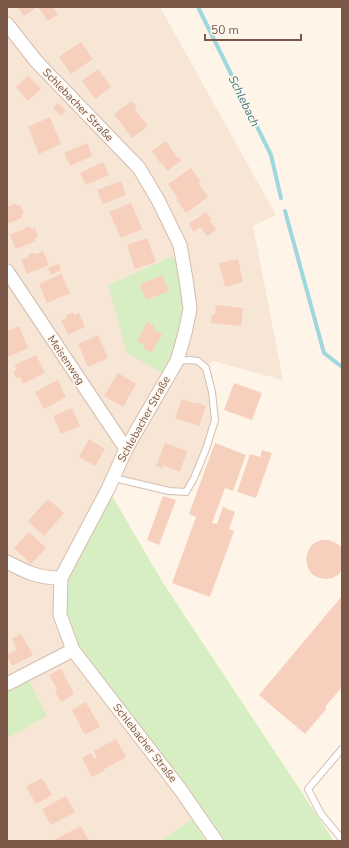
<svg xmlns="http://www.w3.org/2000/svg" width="349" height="848" font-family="'Nunito Sans',sans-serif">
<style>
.residential{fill:#f7e5d5}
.green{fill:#d7eec3}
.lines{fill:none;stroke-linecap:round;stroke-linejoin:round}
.stream{stroke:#9ed7dd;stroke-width:4}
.building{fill:#f6d0bc}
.lane-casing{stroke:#d4bdae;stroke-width:8}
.street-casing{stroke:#d4bdae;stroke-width:15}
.lane{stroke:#fff;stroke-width:6}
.street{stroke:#fff;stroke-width:13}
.labels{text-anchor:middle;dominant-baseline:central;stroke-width:3.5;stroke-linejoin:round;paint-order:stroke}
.street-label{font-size:11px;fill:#7b5748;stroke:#fff8ef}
.water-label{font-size:12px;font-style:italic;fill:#3a7a82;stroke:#fff8ef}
</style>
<rect width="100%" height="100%" fill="#fef4e7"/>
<path class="residential" d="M7,7H160L276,215L253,226L283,380L213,361L206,367L215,420L187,491L114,478L73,650L192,819L162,841H7Z"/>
<g class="green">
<path d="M173,256L179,272L185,306L182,325L171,360L162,373L127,353L108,285Z"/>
<path d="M108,489L163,583L334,841H222L73,650L60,591Z"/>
<path d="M28,679L47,716L7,738V690Z"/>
<path d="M192,819L206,841H162Z"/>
</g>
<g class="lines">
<g class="stream">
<path d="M198,7L271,155L281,198"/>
<path d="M285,211L324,353L342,367"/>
</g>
</g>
<g class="building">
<path d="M20,7H37L24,16L18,8Z"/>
<path d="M38,7H53L58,14L48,21Z"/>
<path d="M81,42L93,59L71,74L59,57Z"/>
<path d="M98,69L111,87L95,99L82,81Z"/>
<path d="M28,76L41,89L28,101L16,87Z"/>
<path d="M132,101L137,108L135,110L148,126L132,138L114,114Z"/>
<path d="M58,103L66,111L61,116L53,108Z"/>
<path d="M50,117L61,144L39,154L28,127Z"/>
<path d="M166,141L177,158L179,157L182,160L167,171L162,163L161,164L152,151Z"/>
<path d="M87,143L92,156L70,166L64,153Z"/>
<path d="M103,162L109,175L86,185L80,173Z"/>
<path d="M191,168L201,182L198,183L208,197L186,213L176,199L178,198L168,184Z"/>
<path d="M121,181L126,195L103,204L97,190Z"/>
<path d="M16,203L17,206L20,205L24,213L21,215L22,218L7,224V207Z"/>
<path d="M131,203L142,229L121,238L109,212Z"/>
<path d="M206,212L212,220L210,221L216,230L207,236L200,227L194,232L189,224Z"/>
<path d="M30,226L31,229L35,228L38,236L35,238L36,241L16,249L10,235Z"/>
<path d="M147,238L156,262L135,269L127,245Z"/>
<path d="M43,251L49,265L27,274L21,260L28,257L29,254L33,253L36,254Z"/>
<path d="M238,259L243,282L225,287L219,263Z"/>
<path d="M59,264L61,270L51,275L48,268Z"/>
<path d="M61,274L70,293L47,303L39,284Z"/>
<path d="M162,275L169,291L146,300L140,284Z"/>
<path d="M216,305L243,308L241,326L211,323L212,315H215Z"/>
<path d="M73,312L74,315L79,313L85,327L68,335L61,320L67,318L66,315Z"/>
<path d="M147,322L155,326L153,329L162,334L152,353L143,348L144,345L137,341Z"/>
<path d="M19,326L28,348L8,357L7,354V331Z"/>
<path d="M98,335L108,358L88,367L78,344Z"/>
<path d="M36,355L45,373L23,384L20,377L18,378L15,377L14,374V371L17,370L15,367L16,364Z"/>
<path d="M118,373L136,384L123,407L104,396Z"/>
<path d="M58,380L66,397L44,409L35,392Z"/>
<path d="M234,383L262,393L252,420L224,410Z"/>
<path d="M182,399L196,404V402L206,406L199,426L175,418Z"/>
<path d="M72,408L80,426L61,434L53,416Z"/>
<path d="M89,439L105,449L95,466L79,457Z"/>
<path d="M165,443L187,451L180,472L163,465L162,468L156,466Z"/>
<path d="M215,443L246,455L233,491L225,488L212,523L217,524L223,507L235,512L229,529L234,531L210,597L172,583L196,517L189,514Z"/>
<path d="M262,450L272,453L256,498L237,492L250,454L260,457Z"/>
<path d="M163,496L176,500L159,545L147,540Z"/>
<path d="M48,499L64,513L44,536L28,521Z"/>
<path d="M29,532L46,548L31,564L14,548Z"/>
<path d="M322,540H328L334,542L340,546L342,549V570L338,575L332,578L326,579L319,578L313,575L309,570L307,564L306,558L308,552L311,546L316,542Z"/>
<path d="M342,596V687L325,707L327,708L305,734L259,695Z"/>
<path d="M21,634L33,655L12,666L7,655L17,650L12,639Z"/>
<path d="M61,669L74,694L61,702L55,691L57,689L49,675Z"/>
<path d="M86,702L100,727L85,735L72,710Z"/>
<path d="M116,739L126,757L104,769L105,770L92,777L82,758L91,753L94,759L97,757L94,751Z"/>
<path d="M42,778L52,795L36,804L26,787Z"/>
<path d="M66,796L75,812L51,825L42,809Z"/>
<path d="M81,826L89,841H52Z"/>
</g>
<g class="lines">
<defs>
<g id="lane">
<path d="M114,478L169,491L186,492L194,478L206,449L215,420L212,392L206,368L198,361L190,360L177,361"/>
<path d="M341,838L321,814L308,789L342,749"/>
</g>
<g id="street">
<path d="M7,24L36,61L139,168L158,200L180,245L186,279L190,309L185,333L177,361L126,449L108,489L61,578L60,615L73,650L180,789L216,841"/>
<path d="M7,271L126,449"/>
<path d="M7,562C26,572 38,578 61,578"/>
<path d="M7,684L73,650"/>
</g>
</defs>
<use href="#lane" class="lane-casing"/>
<use href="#street" class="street-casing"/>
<use href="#lane" class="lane"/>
<use href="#street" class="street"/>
</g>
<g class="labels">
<g class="street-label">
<text transform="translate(78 105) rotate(46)">Schlebacher Straße</text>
<text transform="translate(66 360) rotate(56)">Meisenweg</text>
<text transform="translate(144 419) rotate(-61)">Schlebacher Straße</text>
<text transform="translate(145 743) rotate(52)">Schlebacher Straße</text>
</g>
<g class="water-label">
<text transform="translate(244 101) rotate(64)">Schlebach</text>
</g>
</g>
<rect width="349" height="848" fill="none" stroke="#7b5748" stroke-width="16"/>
<path d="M205 34v6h96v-6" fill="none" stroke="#7b5748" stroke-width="2"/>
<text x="211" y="34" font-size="12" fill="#7b5748" stroke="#fff8ef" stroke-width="3" paint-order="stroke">50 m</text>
</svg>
